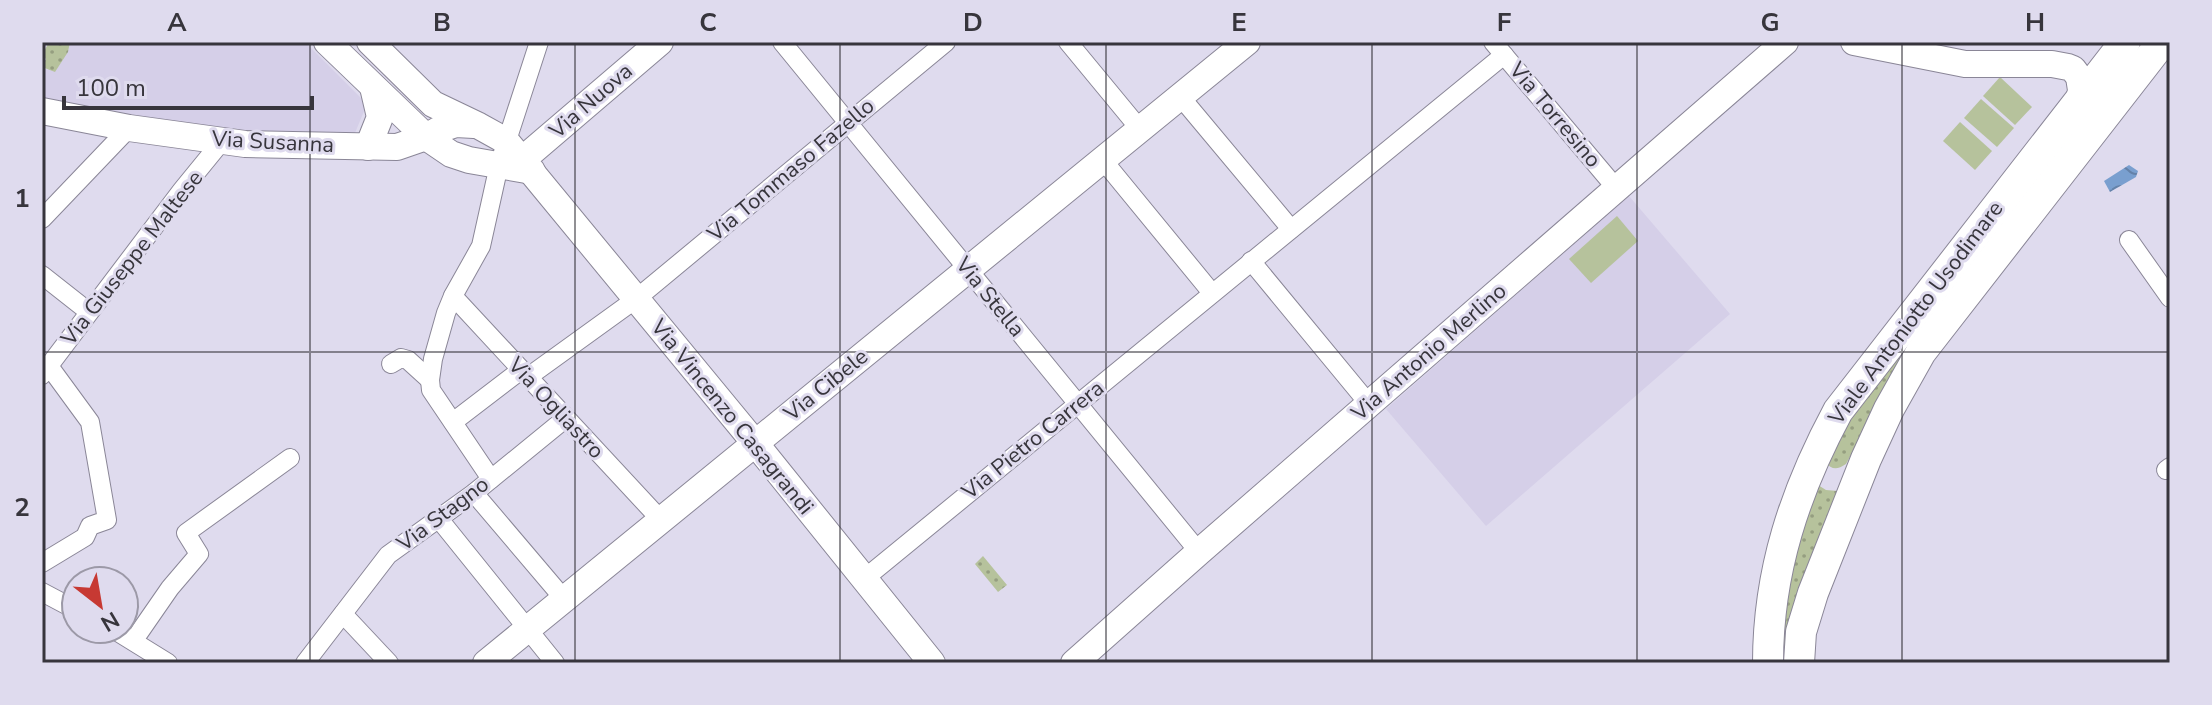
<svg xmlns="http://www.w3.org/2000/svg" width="2212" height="705" font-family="'Nunito Sans',sans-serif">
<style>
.built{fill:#d5cfe8}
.grass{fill:url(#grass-dots)}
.park{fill:#b6c29c}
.water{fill:url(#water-waves)}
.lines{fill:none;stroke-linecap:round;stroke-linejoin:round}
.street-casing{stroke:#8a8697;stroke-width:20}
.secondary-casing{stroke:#8a8697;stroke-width:28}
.primary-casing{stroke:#8a8697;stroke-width:32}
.street{stroke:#fff;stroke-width:18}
.secondary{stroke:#fff;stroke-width:26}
.primary{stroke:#fff;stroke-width:30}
.grid{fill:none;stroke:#37353c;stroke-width:2;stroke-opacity:0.55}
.labels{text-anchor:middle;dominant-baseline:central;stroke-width:6;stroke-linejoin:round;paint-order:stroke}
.street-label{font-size:22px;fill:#37353c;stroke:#dfdbee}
.neatline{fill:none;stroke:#37353c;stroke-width:3}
.grid-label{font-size:26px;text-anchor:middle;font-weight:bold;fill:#37353c}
</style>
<defs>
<pattern id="grass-dots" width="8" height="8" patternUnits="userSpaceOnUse" patternTransform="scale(2)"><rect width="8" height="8" fill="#b6c29c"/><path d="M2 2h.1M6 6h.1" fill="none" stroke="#959e80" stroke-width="1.8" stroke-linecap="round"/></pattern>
<pattern id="water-waves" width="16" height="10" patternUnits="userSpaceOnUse" patternTransform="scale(2)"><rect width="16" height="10" fill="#799fcf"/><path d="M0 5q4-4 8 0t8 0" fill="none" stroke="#6482a9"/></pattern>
</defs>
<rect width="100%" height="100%" fill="#dfdbee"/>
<g class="built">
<path d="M70,42H305L367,104L355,133H257L212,130L42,101V67L48,70L68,52Z"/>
<path d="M1629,196L1730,314L1486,526L1386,409Z"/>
</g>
<g class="grass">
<path d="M49,42L56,44L58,42H70L68,52L55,72L42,67L46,59L42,55Z"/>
<path d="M2139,42H2147L1907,351L1846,464C1837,470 1832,470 1825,462L1828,444Z"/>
<path d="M1818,485L1826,490L1838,491L1789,663H1781L1780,611L1794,538Z"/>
<path d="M983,556L1007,585L998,592L975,564Z"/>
</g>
<g class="park">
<path d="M2000,77L2032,107L2015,125L1983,96Z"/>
<path d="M1981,99L2014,128L1997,147L1964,118Z"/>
<path d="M1960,122L1992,151L1975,170L1943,141Z"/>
<path d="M1617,216L1638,241L1591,283L1569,259Z"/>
</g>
<path class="water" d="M2129,165L2138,171L2136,177L2110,192L2104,181Z"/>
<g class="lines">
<defs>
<g id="street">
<path d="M782,42L1199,552"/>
<path d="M1068,42L1139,128"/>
<path d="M1493,42L1616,188"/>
<path d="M1179,95L1291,229"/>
<path d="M1102,159L1212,293"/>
<path d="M42,219L129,128"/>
<path d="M2129,240L2170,298"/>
<path d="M1251,261L1369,404"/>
<path d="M42,275L89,312"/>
<path d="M453,296L660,519"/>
<path d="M391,364L401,358L408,360L430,380"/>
<path d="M42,375L182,190L222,141"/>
<path d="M528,377L636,299L946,42"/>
<path d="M453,422L521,370"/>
<path d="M2166,470L2170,467"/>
<path d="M491,479L431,390L430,380L433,359L446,313L453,296L481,246L499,165L539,42"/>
<path d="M474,493L564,599"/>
<path d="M439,519L555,663"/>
<path d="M42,563L85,537L90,526L107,520L90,422L49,366"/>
<path d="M864,579L1504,55"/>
<path d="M42,592L76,610"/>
<path d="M343,614L389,663"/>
<path d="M113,629L168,663"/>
<path d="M134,640L170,588L199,554L186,533L290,458"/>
<path d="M305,663L388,555L474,493L566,418"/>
</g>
<g id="secondary">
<path d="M327,42L426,137L451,154L469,160L532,171"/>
<path d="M370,42L433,104L479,126L506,141L755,443L932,663"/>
<path d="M1854,42L1965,64H2052L2068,67L2073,69L2079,77L2081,90L2079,102"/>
<path d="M42,111L129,128L245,144L397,147L426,137L438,130L456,124L474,125"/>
<path d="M368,147L380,117L373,87"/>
<path d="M522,160L660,42"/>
<path d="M486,663L1247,42"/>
<path d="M1074,663L1199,552L1785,42"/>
</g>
<g id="primary">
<path d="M1768,663C1768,571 1795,491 1838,411L2125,42"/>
<path d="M1799,663L1801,632L1813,593L1866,459L1889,409L1921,352L2162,42"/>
</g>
</defs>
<use href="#street" class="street-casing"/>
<use href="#secondary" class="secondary-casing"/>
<use href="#primary" class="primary-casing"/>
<use href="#street" class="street"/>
<use href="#secondary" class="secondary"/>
<use href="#primary" class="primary"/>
</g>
<path class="grid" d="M310,42V663M575,42V663M840,42V663M1106,42V663M1372,42V663M1637,42V663M1902,42V663M42,352H2170"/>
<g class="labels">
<g class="street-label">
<text transform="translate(591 101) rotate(-41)">Via Nuova</text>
<text transform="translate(1555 115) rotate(50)">Via Torresino</text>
<text transform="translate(273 142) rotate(3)">Via Susanna</text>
<text transform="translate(791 170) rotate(-40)">Via Tommaso Fazello</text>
<text transform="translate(132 258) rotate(-52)">Via Giuseppe Maltese</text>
<text transform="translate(990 297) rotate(51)">Via Stella</text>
<text transform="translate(1916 313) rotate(-53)">Viale Antoniotto Usodimare</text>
<text transform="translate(1429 352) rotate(-41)">Via Antonio Merlino</text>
<text transform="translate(826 385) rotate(-39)">Via Cibele</text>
<text transform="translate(556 408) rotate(47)">Via Ogliastro</text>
<text transform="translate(732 417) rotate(51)">Via Vincenzo Casagrandi</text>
<text transform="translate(1033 440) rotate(-39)">Via Pietro Carrera</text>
<text transform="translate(443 514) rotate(-37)">Via Stagno</text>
</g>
</g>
<rect width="2212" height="705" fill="none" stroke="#dfdbee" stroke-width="88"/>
<g transform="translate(100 605) rotate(149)"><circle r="38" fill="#dfdbee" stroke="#9c99a7" stroke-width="2"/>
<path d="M0-6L14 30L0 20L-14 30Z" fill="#c73933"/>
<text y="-12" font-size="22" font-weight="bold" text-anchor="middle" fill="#37353c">N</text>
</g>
<path d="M64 96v12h248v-12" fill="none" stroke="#37353c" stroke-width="4"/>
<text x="76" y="96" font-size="24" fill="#37353c" stroke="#dfdbee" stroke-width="6" paint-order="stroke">100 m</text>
<rect x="44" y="44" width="2124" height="617" class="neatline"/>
<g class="grid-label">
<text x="177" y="31">A</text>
<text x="442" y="31">B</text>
<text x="708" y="31">C</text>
<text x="973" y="31">D</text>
<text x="1239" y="31">E</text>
<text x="1504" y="31">F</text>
<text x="1770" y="31">G</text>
<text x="2035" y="31">H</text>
<text x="22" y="207">1</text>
<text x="22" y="516">2</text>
</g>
</svg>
